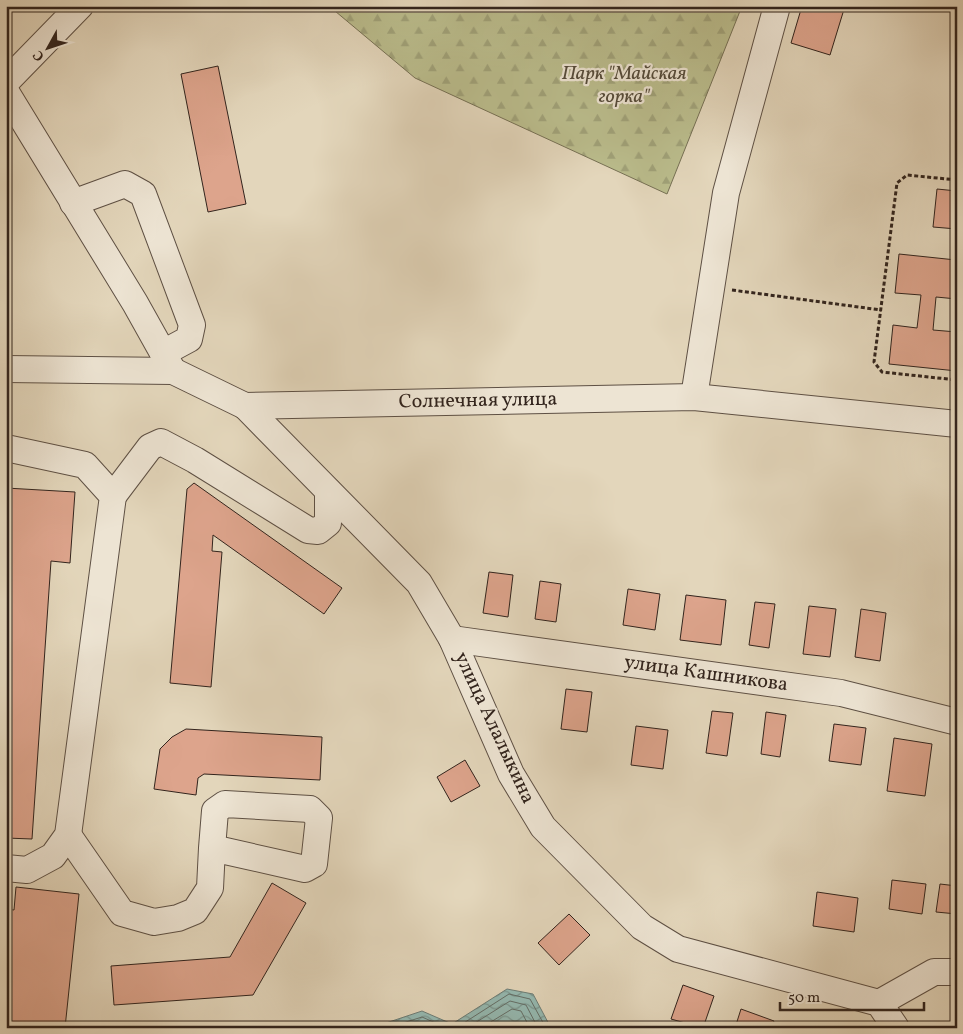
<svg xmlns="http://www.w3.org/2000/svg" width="963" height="1034" font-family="Vollkorn,serif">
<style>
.forest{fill:url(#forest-firs);stroke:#767054}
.water{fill:url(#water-waves);stroke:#6d7d76}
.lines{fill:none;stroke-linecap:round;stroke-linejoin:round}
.shore{stroke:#646e67;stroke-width:1}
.building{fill:#dda48c;stroke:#32241d}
.minor-casing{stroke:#5e5044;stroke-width:28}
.path{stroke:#32241d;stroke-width:3;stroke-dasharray:4 2.5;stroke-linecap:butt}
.minor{stroke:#ede4d3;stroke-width:26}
.labels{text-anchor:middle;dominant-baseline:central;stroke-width:4.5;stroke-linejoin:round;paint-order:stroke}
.park-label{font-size:20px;font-style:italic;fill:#544a39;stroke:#ede4d3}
.street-label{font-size:20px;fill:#32241d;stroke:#ede4d3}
</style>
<defs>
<pattern id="forest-firs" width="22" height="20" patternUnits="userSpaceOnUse" patternTransform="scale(1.25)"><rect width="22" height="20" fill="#babc8c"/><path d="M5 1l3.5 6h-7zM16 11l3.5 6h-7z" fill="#a0a178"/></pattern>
<pattern id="water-waves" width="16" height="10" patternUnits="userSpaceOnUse" patternTransform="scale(1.25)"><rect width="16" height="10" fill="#95b9b1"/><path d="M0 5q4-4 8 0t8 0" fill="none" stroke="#7a968f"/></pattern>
</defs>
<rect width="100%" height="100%" fill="#e3d6bb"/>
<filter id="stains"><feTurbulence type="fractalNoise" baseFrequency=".004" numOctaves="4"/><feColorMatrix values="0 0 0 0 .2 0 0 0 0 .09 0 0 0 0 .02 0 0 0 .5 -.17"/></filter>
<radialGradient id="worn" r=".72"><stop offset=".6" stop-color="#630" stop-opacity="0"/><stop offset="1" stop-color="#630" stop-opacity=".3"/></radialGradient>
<path class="forest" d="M329,6H742L667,194L415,78Z"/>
<path class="water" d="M507,989L533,994L551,1028H371L422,1011L452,1024Z"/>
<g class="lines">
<g class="shore">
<path d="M387,1028L422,1017L447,1028"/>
<path d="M456,1028L509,994L530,999L546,1028"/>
<path d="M467,1028L510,1001L526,1005L538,1028"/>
<path d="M481,1028L512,1009L521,1011L530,1028"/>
</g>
</g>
<g class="building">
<path d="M802,6H845L830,55L791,43Z"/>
<path d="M218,66L246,204L208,212L181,74Z"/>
<path d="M937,189L957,191V229L933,227Z"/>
<path d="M957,249V299L936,297L933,330L957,332V371L889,364L893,325L917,328L921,295L895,293L899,254L956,260Z"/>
<path d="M194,483L342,588L324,614L213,535L212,551L222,552L211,687L170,683L187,489Z"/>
<path d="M6,488L75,492L70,563L51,561L32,839L6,838Z"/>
<path d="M489,572L513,575L508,617L483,613Z"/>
<path d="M540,581L561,584L556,622L535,619Z"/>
<path d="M628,589L660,594L655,630L623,625Z"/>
<path d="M686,595L726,600L721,645L680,640Z"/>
<path d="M755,602L775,604L769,648L749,645Z"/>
<path d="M809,606L836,609L830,657L803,654Z"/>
<path d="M861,609L886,613L880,661L855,657Z"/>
<path d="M566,689L592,692L587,732L561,729Z"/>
<path d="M712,711L733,713L727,756L706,753Z"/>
<path d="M766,712L786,715L780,757L761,754Z"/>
<path d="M834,724L866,728L861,765L829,761Z"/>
<path d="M636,726L668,730L663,769L631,765Z"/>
<path d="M186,729L322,737L320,780L204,774L198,778L196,795L154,789L160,749L172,737Z"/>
<path d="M894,738L932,744L925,796L887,791Z"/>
<path d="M465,760L480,786L451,802L437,777Z"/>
<path d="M892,880L926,884L922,914L889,909Z"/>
<path d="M272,883L306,903L253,995L114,1005L111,966L230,957Z"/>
<path d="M940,884L957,886V914L936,912Z"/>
<path d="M16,887L79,894L65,1028H6V909L14,910Z"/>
<path d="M817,892L858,898L854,932L813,926Z"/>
<path d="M569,914L590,935L559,965L538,943Z"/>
<path d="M683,985L714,996L703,1028L671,1019Z"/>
<path d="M741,1009L774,1021L771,1028H735Z"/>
</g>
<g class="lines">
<defs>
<g id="minor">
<path d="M6,82L80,6"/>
<path d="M6,92L135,303L173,371"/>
<path d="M73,203L125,184L143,194L192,325L189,339L163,353"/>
<path d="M6,369L173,371L245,406L694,397L957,424"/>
<path d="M694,397L726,193L777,6"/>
<path d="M245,406L419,583L452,639L511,774L543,827L642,927L678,949L879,1003L896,1028"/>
<path d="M6,448L85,465L113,496L68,835L53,856L27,870L6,868"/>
<path d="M113,496L150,447L161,442L195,460L308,530L318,531L328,523V491"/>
<path d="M452,639L841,693L957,722"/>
<path d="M68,835L122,913L154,922L178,918L195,911L210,888L212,848L305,869L314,864L319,818L310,809L225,804L215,811L212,848"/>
<path d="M879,1003L934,972H957"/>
</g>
</defs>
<use href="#minor" class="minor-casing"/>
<g class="path">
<path d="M957,180L907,175L897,183L874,362L882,372L957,380"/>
<path d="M732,290L881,310"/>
</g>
<use href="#minor" class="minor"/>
</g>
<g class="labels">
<g class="park-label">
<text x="624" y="74">Парк "Майская<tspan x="624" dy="23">горка"</tspan></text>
</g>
<g class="street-label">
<text transform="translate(478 401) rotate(-1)">Солнечная улица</text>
<text transform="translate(706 674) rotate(8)">улица Кашникова</text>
<text transform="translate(494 728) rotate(65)">улица Алалыкина</text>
</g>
</g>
<rect width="963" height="1034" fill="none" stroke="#e3d6bb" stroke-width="25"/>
<rect x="8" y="8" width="948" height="1019" fill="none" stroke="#32241d" stroke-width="2.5"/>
<rect x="12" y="12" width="938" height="1009" fill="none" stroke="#32241d"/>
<g transform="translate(48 48) rotate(230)" stroke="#ede4d3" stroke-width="4" paint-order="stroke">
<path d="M0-4L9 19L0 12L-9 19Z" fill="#32241d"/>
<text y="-8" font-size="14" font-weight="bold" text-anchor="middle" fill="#32241d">С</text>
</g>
<path d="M780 1002v8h144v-8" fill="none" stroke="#32241d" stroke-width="2.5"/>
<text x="788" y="1002" font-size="15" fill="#32241d" stroke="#ede4d3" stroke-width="4" paint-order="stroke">50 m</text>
<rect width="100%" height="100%" filter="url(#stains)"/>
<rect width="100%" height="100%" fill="url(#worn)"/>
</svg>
